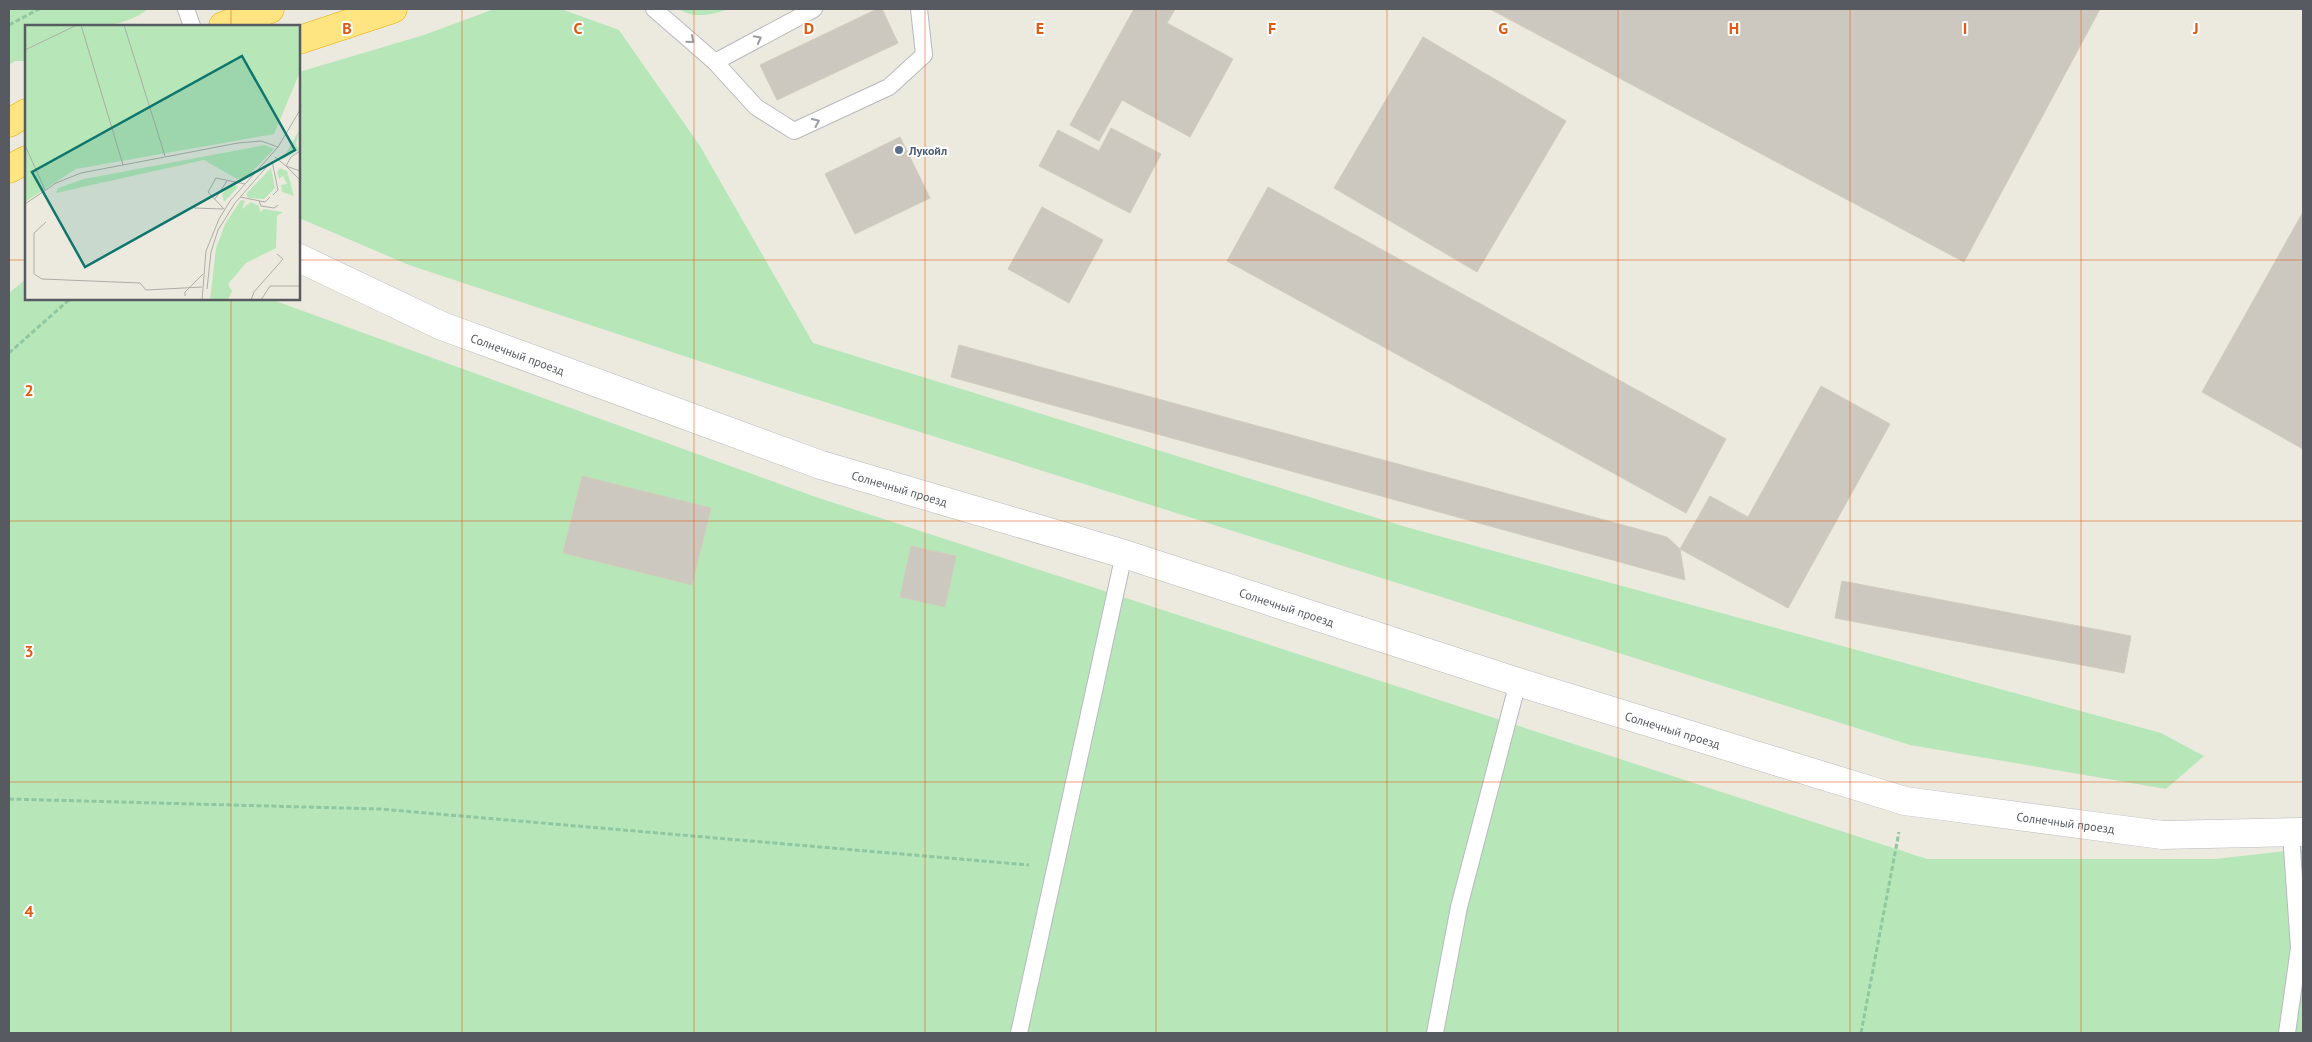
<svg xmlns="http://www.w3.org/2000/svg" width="2312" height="1042" font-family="'PT Sans',sans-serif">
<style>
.green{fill:#b7e7b9}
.building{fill:#ccc8bf;stroke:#d1ccbc}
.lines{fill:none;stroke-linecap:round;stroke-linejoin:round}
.lane-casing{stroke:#b6b9bf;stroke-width:18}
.street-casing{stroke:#b6b9bf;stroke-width:29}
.highway-casing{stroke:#eaab00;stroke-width:29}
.path{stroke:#8ec7a1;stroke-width:3;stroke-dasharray:5 2.5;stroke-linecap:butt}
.lane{stroke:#fff;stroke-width:16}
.street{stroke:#fff;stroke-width:28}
.highway{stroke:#ffe582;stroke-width:28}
.oneway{stroke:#9a9da0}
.grid{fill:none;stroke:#e15910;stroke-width:1;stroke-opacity:0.55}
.service-dot{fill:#5c6f8a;stroke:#fff;stroke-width:2}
.labels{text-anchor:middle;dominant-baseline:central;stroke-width:4;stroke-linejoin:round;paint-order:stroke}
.service-label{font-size:12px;font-weight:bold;fill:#4e5e75;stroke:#fff;text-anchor:start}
.street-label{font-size:12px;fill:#575b61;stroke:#fff}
.inset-road{fill:none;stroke:#acada8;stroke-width:1}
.view{fill:#0f766e;fill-opacity:0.15;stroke:#0f766e;stroke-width:2.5}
.inset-edge{fill:none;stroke:#575b61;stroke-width:2.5}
.grid-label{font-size:16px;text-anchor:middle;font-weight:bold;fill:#e15910;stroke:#fff;stroke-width:4;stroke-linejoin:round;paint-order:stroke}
</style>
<rect width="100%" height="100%" fill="#eceade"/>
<g class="green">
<path d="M9,9H148C115,35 65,26 26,26V61H15L9,65Z"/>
<path d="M494,9H561L619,30L700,146L813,343L1406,527L2161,733L2204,756L2166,789L1910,745L790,391L409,265L299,218V72L424,35Z"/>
<path d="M679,9H729C713,15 693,19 679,9Z"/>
<path d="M26,279V299H270L813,496L1927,859H2215L2303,849V1033H9V293Z"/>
</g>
<g class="building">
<path d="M877,9H882L898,43L777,100L760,65Z"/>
<path d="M1134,9H1175L1167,23L1233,59L1190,137L1122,100L1099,141L1070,125Z"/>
<path d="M1490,9H2100L1964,262Z"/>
<path d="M1423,37L1566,121L1477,272L1334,188Z"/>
<path d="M1111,128L1161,154L1130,213L1039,166L1058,130L1099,151Z"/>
<path d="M900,137L930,198L855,234L825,174Z"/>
<path d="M1268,187L1726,439L1686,513L1227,261Z"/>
<path d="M1042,207L1103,240L1069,303L1008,269Z"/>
<path d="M2303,212V449L2202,392Z"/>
<path d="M959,345L1667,537L1680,549L1685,580L951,377Z"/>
<path d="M1821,386L1890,424L1788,608L1680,549L1710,496L1748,517Z"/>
<path d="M582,476L711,508L692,585L563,553Z"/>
<path d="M911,546L956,556L945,607L900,597Z"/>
<path d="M1842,581L2131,636L2124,673L1835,618Z"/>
</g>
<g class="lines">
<defs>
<g id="lane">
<path d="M186,9L192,26"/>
<path d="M654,9L715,62L756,107L794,131L889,87L924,55L919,9"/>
<path d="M715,62L814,9"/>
<path d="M1019,1033L1124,554"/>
<path d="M1435,1033L1459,907L1518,682"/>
<path d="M2287,1033L2299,948L2291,834"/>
</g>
<g id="street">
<path id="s1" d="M299,258L442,326L821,465L1124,554L1518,682L1905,801L2162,835L2303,832"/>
</g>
<g id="highway">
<path d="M223,26L270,9"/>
<path d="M299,40L393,9"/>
<path d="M9,123L26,113"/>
<path d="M9,169L26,160"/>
</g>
</defs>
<use href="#lane" class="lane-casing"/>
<use href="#street" class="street-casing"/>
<use href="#highway" class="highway-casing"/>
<g class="path">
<path d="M9,25L39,9"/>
<path d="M9,353L70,299"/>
<path d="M9,799L380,809L1029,865"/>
<path d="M1861,1033L1899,832"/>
</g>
<use href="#lane" class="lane"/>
<use href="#street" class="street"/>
<use href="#highway" class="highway"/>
</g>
<defs><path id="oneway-chevron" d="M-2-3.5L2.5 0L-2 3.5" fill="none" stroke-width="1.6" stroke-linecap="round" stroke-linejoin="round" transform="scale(1.25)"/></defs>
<g class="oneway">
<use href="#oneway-chevron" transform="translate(758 39) rotate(-28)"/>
<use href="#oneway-chevron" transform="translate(691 40) rotate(41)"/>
<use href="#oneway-chevron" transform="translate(816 122) rotate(-24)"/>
</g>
<path class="grid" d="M231,9V26M462,9V1033M694,9V1033M925,9V1033M1156,9V1033M1387,9V1033M1618,9V1033M1850,9V1033M2081,9V1033M9,260H26M299,260H2303M231,299V1033M9,521H2303M9,782H2303"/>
<circle class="service-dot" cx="899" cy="150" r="5"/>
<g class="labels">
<g class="service-label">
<text x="909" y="150">Лукойл</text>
</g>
<g class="street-label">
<text stroke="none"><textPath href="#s1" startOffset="239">Солнечный проезд</textPath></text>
<text stroke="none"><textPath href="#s1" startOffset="644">Солнечный проезд</textPath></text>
<text stroke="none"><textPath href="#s1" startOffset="1049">Солнечный проезд</textPath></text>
<text stroke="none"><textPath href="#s1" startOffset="1454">Солнечный проезд</textPath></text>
<text stroke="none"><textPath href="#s1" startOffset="1859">Солнечный проезд</textPath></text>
</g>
</g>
<g transform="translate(25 25)">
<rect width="275" height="275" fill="#eceade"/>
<path d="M0,0H275V47L249,109L51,144L0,177ZM275,104L271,119L274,125L257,135ZM240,120L249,124L222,152L212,154L179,135L31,168L33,163L59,154ZM246,143L250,163L239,174L223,173L221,169ZM255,143L262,146L269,171L257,167L256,160L262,159L258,151L254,154L252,147ZM207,159L213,162L199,177L197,169ZM216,175L220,176L217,184L226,177L234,181L235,187L239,184L258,187L252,191L251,223L221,238L203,259L207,266L203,275H185L191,223L200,199Z" fill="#b7e7b9"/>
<path class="inset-road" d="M56,0L98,140M99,0L140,131M0,25L52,0M0,120L20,165M275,126L266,132L261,141L275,155M250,132L261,141L275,146M247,136L253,165L248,170M215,172L240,177L245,172M190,174L202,156M234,176L236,181L249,183L253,180M0,179L31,158L56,148L213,118L236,116L253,122M169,183L198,184M199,184L183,167L191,153L220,159M21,197L9,208V249L17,254L115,258L121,265L177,262M182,264L186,227L193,205L210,178L245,138M160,271V267L178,249M177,275L181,226L194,194L205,176L253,122L275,85M226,275L229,267L258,234L252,229M236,275L245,261H275"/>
<path class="view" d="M217,31L270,125L60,242L7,147Z"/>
<rect width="275" height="275" class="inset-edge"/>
</g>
<g class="grid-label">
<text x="347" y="34">B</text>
<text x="578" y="34">C</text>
<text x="809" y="34">D</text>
<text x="1040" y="34">E</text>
<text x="1272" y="34">F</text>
<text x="1503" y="34">G</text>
<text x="1734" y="34">H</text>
<text x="1965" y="34">I</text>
<text x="2196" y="34">J</text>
<text x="29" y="396">2</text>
<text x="29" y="657">3</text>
<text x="29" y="917">4</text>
</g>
<rect width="2312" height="1042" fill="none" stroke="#575b61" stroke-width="20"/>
</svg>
